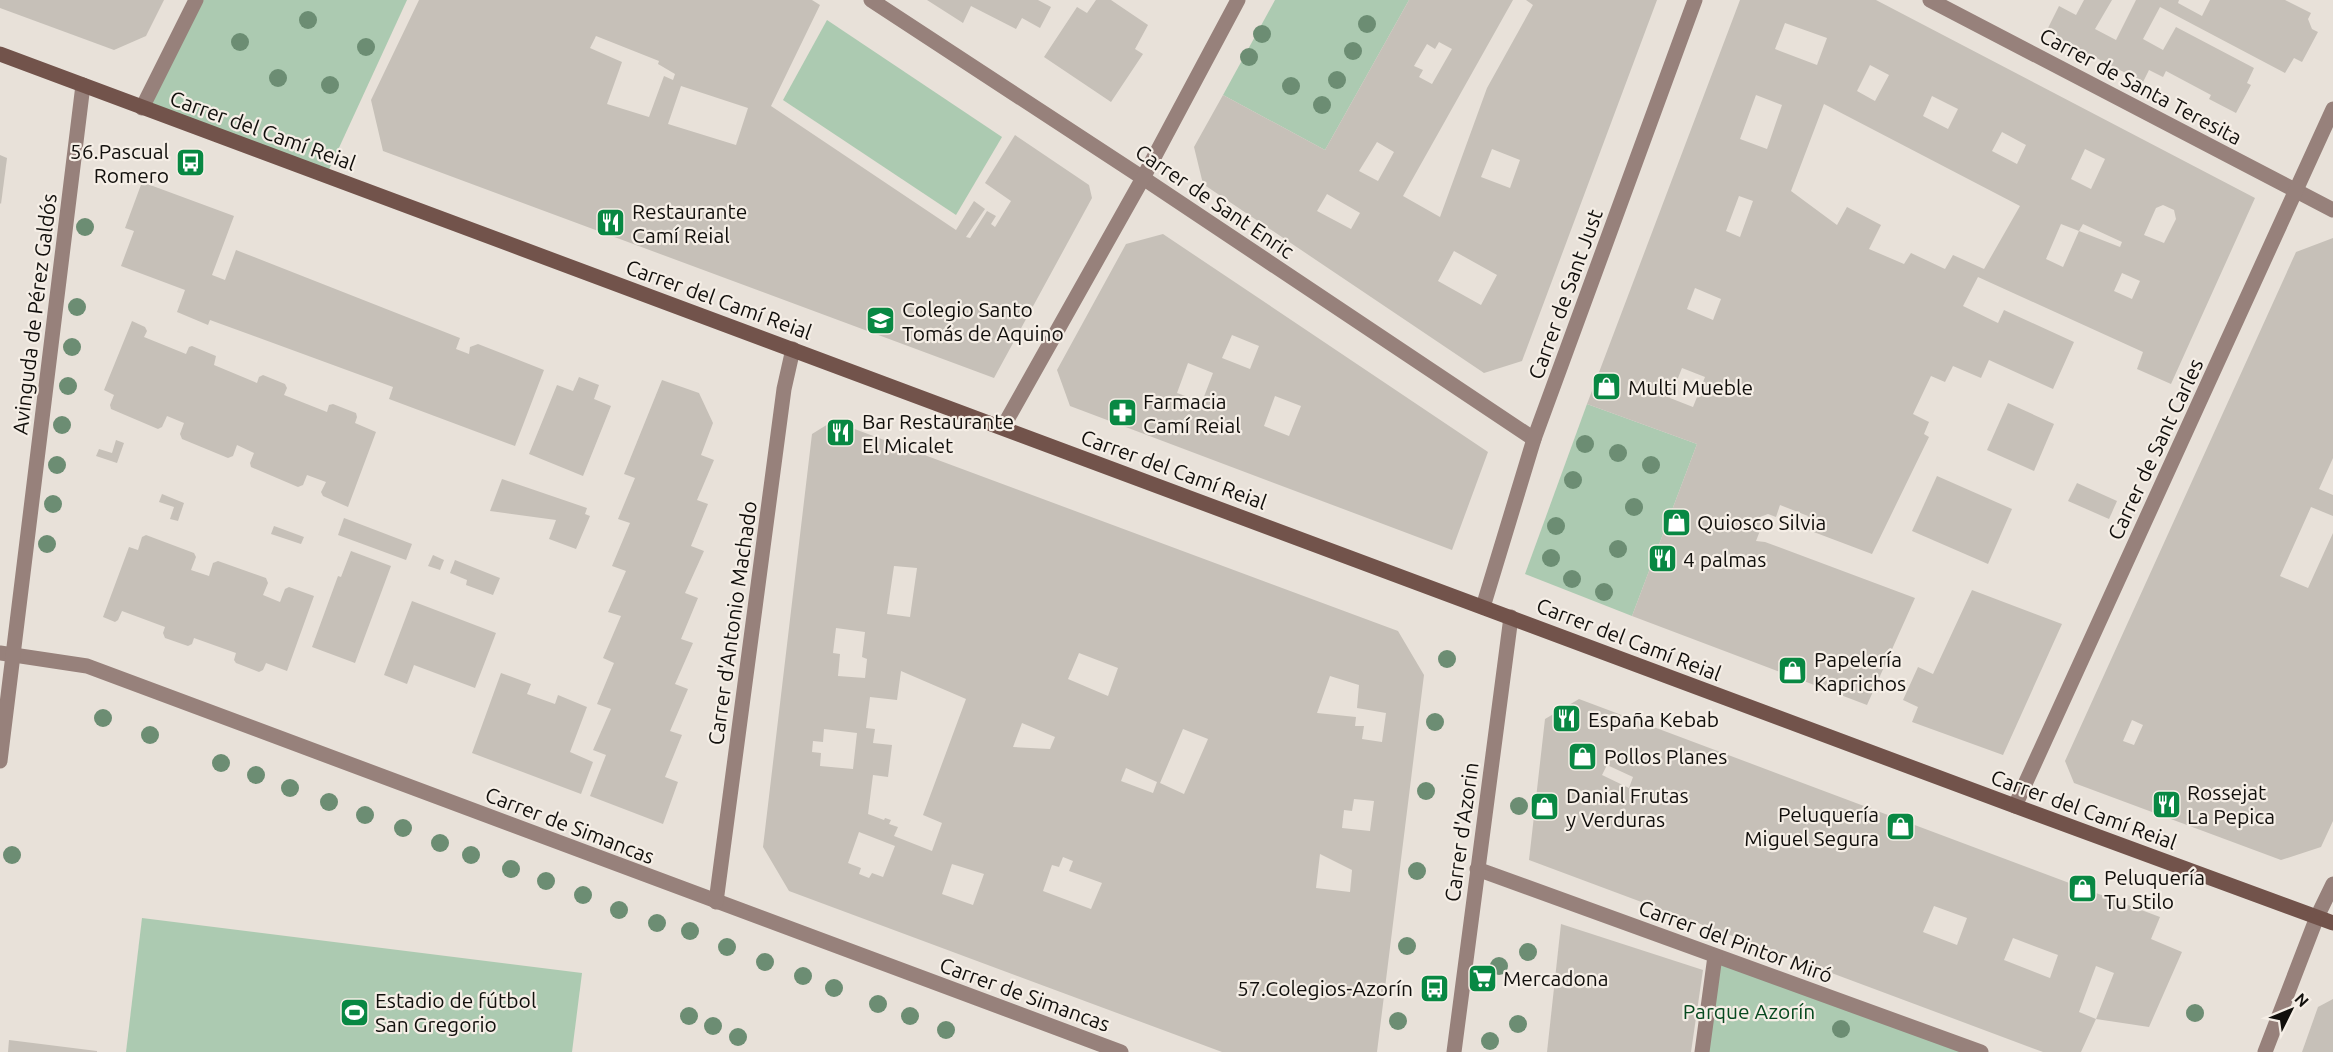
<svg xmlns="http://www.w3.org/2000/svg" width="2333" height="1052" font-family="Ubuntu,sans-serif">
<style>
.green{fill:#accab1}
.building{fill:#c6c0b8;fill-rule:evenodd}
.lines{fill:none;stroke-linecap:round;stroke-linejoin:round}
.street{stroke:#97817b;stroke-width:15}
.secondary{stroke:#72534b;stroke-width:15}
.tree{fill:#6c8d73}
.labels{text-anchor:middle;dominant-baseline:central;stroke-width:4.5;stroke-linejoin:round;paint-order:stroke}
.street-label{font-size:21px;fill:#110f0c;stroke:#f5eee6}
.poi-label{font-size:21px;fill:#110f0c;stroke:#f5eee6;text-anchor:start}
.park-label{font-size:21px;fill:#06491f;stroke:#f5eee6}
</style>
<rect width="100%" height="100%" fill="#e8e1d9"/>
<g class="green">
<path d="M196,0H407L326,176L142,108Z"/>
<path d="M1275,0H1409L1325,150L1223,95Z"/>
<path d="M827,20L1002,137L956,215L783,100Z"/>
<path d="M1587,404L1697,444L1632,616L1525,574Z"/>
<path d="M142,918L582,973L572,1052H126Z"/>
<path d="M1715,956L1967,1052H1702Z"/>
</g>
<g class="building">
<path d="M0,0H164L146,36L114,50L0,8Z"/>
<path d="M419,0H812L820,5L771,106L956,230L974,201L985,209L966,237L970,238L987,211L996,216L991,224L995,227L1011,201L985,183L1015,135L1089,185L1092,198L994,378L383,151L371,100ZM596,36L659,61L658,64L675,74L673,80L664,76L649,117L607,104L622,62L590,48ZM681,86L748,108L736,145L668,124Z"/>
<path d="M927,0H1038L1051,7L1040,28L1022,18L1016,29L971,6L963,23Z"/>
<path d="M1096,0H1111L1148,25L1135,49L1143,54L1111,102L1044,57L1077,7L1087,13Z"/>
<path d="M1409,0H1513L1403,196L1440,217L1487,88L1533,5L1526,0H1657L1522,361L1484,373L1203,184L1194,147L1223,95L1325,150ZM1439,42L1452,49L1432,84L1419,77L1423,70L1414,66L1427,44L1435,49ZM1377,142L1394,152L1378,181L1359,171ZM1492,149L1520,160L1510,188L1481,177ZM1327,194L1360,213L1351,229L1317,211ZM1454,251L1497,275L1481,305L1438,281Z"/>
<path d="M1740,0H1876L2255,198L2171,384L2137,369L2143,352L1978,277L1963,306L1998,323L2004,310L2074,342L2053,389L1989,360L1981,378L1953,366L1945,382L1931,376L1913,414L1929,422L1924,434L1929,437L1872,554L1803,528L1808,516L1780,505L1776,517L1768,514L1760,517L1763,523L1756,541L1765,542L1915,598L1867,705L1632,616L1697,444L1587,404ZM1785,23L1827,38L1817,65L1775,49ZM1870,65L1889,75L1875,101L1857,91ZM1756,95L1782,105L1767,149L1740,139ZM1932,96L1958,109L1948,129L1923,116ZM1824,104L2020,206L1984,269L1953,255L1945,269L1911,253L1904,264L1869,249L1881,225L1847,207L1837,225L1791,191ZM2002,132L2026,145L2017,164L1992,151ZM2085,149L2105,159L2091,189L2071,179ZM1739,196L1753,201L1740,237L1726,231ZM2163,205L2174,210L2176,219L2164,243L2144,235L2156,208ZM2061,224L2079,231L2063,267L2046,259ZM2083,224L2122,242L2120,247L2079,231ZM2122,273L2140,281L2132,299L2114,291ZM1695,288L1721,299L1713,320L1687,309ZM1682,368L1705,377L1693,407L1670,398Z"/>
<path d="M2084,0H2112L2095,29L2116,40L2136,0H2179L2178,3L2202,16L2210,0H2285L2311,13L2308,19L2312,29L2318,32L2302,62L2294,58L2285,73L2160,7L2143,39L2163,50L2176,27L2254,68L2247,83L2251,85L2236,113L2209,99L2211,95L2166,71L2163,77L2149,70L2143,82L2046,32L2059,6L2076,15Z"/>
<path d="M0,155L7,158L1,204L0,203Z"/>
<path d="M142,182L234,216L212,275L225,280L236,250L460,338L456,349L469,354L470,347L478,344L544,370L515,446L389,399L393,387L210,320L208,325L177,312L185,290L121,266L134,231L125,228Z"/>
<path d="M1163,234L1488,452L1452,550L1070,406L1057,370L1126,244ZM1232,335L1259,346L1250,369L1222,358ZM1188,363L1213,373L1202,402L1177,393ZM1275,396L1301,406L1289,436L1264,426Z"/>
<path d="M2333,238V458L2319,489L2333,495V516L2311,507L2280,576L2308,588L2333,533V821L2321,847L2281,860L2074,783L2065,761L2296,252ZM2132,720L2143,725L2134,745L2123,741Z"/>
<path d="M132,321L145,327L147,331L144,337L186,354L189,347L192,346L216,356L214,365L257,383L259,377L263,375L285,384L287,388L284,395L327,412L329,405L333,404L356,413L357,417L355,423L376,432L348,507L323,496L321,492L326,482L307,475L303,485L298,487L251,467L250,463L254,453L237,445L233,456L228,458L182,439L180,434L184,423L167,416L162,427L158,429L111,409L110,405L114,395L104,390Z"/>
<path d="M579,377L599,385L594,399L611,406L583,476L529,454L557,385L573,391Z"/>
<path d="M662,380L699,393L713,423L701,455L714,460L697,500L708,504L691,546L704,551L685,593L698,598L681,639L693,643L675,684L688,689L670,731L682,735L665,777L678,782L663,824L590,796L606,755L593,750L611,709L597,704L614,663L603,658L621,616L608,612L626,571L612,566L630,523L618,519L635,478L624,474Z"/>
<path d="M2008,403L2054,424L2034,471L1987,450Z"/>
<path d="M833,421L1398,631L1424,675L1377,1052H1222L789,891L763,847L812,434ZM894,566L917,568L910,617L887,614ZM836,628L865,632L862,657L867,659L865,678L838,676L840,654L833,653ZM1079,653L1118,668L1108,696L1068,679ZM901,671L966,699L923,815L942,823L932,851L894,836L898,827L889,824L891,820L885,818L884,820L868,814L873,775L888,777L892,745L873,743L875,729L866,728L870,697L897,700ZM1330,676L1359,685L1357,708L1386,713L1382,742L1362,739L1364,726H1355L1356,717L1317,713ZM1022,723L1055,737L1050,749L1013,747ZM824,729L857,733L853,769L820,766L821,753L812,752L813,741L823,742ZM1183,729L1208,739L1184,794L1160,783ZM1126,768L1157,782L1153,793L1121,781ZM1354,799L1374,801L1370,831L1342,828L1344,810L1352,811ZM859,832L895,846L883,877L872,873L869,878L859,874L861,868L848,863ZM1320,854L1352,870L1350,892L1316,888ZM1063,857L1073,861L1069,871L1102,883L1091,909L1043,891L1052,865L1059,867ZM952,864L984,874L973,905L942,894Z"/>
<path d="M116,440L124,443L117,463L96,456L99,449L112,453Z"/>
<path d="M1937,476L2012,509L1988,564L1912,531Z"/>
<path d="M502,479L587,508L585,514L590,516L576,549L549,539L556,520L490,511Z"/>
<path d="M2077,483L2117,501L2109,519L2068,501Z"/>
<path d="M162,494L184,503L178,521L170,519L174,507L159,502Z"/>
<path d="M344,518L412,544L406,560L338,535Z"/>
<path d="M274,526L304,537L301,544L271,534Z"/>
<path d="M146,535L194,553L196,557L191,570L209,576L213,563L218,561L266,578L268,583L263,595L280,602L285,589L289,587L314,596L287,671L266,663L263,670L259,672L236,663L234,660L236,653L194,638L192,644L188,646L165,638L163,633L165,627L122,611L118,620L115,622L103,617L129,547L138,550L142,537Z"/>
<path d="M351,551L391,566L355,663L312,647L338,576L341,577Z"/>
<path d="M433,555L444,560L440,570L428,566Z"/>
<path d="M455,560L500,578L493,595L466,585L467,580L450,573Z"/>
<path d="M1972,590L2062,624L2003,755L1912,722L1918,707L1903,700L1918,667L1933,674Z"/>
<path d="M412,601L496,633L475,688L414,665L407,684L384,675Z"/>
<path d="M501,673L531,684L527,694L555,704L558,695L587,707L570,752L593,762L581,794L472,753Z"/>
<path d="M1579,699L2160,917L2151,939L2182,952L2149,1027L2096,1019L2114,973L2096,966L2079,1012L2096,1019L2081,1052H2043L1529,860L1545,719ZM1607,765L1633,777L1629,788L1602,775ZM1934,906L1967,918L1957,945L1923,932ZM2013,938L2058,955L2050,978L2004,960Z"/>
<path d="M1561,924L1703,970L1691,1052H1547Z"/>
<path d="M2333,999V1052H2302L2318,1007Z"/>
<path d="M9,1040L97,1051V1052H8Z"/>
</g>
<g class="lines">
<g class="street">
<path d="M871,0L1143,178L1534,439"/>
<path d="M1930,0L2333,210"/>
<path d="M142,108L196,0"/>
<path d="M1003,427L1143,178L1238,0"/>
<path d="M1483,607L1534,439L1695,0"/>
<path d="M0,653L87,666L1121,1052"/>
<path d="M0,761L83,85"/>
<path d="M2015,806L2333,109"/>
<path d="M1477,869L1981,1052"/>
<path d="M716,902L784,389L793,349"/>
<path d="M1454,1052L1511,617"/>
<path d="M1702,1052L1715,956"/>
<path d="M2265,1052L2317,917L2333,884"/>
</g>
<path class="secondary" d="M0,54L2015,806L2333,923"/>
</g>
<g class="tree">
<circle cx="308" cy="20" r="9"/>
<circle cx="1367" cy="24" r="9"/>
<circle cx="1262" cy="34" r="9"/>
<circle cx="240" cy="42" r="9"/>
<circle cx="366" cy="47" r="9"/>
<circle cx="1353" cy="51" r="9"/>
<circle cx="1249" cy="57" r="9"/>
<circle cx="278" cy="78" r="9"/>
<circle cx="1337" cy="80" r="9"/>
<circle cx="330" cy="85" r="9"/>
<circle cx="1291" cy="86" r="9"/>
<circle cx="1322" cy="105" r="9"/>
<circle cx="85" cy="227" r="9"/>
<circle cx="77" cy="307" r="9"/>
<circle cx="72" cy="347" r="9"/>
<circle cx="68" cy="386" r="9"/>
<circle cx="62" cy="425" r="9"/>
<circle cx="1585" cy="444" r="9"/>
<circle cx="1618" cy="453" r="9"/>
<circle cx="57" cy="465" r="9"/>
<circle cx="1651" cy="465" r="9"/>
<circle cx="1573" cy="480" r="9"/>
<circle cx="53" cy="504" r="9"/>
<circle cx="1634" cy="507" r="9"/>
<circle cx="1556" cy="526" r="9"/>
<circle cx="47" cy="544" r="9"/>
<circle cx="1618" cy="549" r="9"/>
<circle cx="1551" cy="558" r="9"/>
<circle cx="1572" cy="579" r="9"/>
<circle cx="1604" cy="592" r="9"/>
<circle cx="1447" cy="659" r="9"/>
<circle cx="103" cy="718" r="9"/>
<circle cx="1435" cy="722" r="9"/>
<circle cx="150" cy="735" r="9"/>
<circle cx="221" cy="763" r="9"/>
<circle cx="256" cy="775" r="9"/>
<circle cx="290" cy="788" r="9"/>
<circle cx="1426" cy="791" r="9"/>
<circle cx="329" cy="802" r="9"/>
<circle cx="1519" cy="806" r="9"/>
<circle cx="365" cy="815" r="9"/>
<circle cx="403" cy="828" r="9"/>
<circle cx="440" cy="843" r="9"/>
<circle cx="12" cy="855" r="9"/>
<circle cx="471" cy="855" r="9"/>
<circle cx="511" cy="869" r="9"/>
<circle cx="1417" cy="871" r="9"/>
<circle cx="546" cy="881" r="9"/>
<circle cx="583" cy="895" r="9"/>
<circle cx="619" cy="910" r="9"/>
<circle cx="657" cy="923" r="9"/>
<circle cx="690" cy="931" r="9"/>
<circle cx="1407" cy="946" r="9"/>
<circle cx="727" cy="947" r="9"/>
<circle cx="1528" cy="952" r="9"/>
<circle cx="765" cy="962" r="9"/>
<circle cx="1499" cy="966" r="9"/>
<circle cx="803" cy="976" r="9"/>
<circle cx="834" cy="988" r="9"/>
<circle cx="878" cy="1004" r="9"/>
<circle cx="2195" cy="1013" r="9"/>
<circle cx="689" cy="1016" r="9"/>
<circle cx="910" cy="1016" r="9"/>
<circle cx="1398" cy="1021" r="9"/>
<circle cx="1518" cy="1024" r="9"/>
<circle cx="713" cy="1026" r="9"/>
<circle cx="1841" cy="1029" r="9"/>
<circle cx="946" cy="1030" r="9"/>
<circle cx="738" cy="1037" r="9"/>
<circle cx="1490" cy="1041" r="9"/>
</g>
<defs>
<symbol id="bus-square" viewBox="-11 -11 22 22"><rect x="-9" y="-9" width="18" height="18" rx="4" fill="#088843" stroke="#f5eee6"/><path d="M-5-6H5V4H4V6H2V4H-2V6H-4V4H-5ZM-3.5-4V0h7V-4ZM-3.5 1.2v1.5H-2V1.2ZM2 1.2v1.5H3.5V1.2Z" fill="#fff"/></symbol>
<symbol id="restaurant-square" viewBox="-11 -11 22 22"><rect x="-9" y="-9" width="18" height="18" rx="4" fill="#088843" stroke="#f5eee6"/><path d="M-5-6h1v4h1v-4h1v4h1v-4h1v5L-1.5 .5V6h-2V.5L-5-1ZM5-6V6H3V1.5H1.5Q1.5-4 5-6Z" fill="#fff"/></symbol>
<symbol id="school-square" viewBox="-11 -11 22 22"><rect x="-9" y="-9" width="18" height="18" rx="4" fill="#088843" stroke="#f5eee6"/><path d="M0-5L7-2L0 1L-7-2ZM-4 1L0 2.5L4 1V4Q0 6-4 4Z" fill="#fff"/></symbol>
<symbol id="shop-square" viewBox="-11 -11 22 22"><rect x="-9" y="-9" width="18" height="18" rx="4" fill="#088843" stroke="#f5eee6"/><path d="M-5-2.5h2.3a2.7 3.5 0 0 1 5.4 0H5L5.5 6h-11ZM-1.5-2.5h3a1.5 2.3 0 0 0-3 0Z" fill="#fff"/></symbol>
<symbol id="pharmacy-square" viewBox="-11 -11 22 22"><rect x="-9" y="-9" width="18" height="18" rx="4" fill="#088843" stroke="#f5eee6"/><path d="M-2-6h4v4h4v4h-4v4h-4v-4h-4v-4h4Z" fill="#fff"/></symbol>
<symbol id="supermarket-square" viewBox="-11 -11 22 22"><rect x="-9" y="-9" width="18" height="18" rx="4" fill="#088843" stroke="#f5eee6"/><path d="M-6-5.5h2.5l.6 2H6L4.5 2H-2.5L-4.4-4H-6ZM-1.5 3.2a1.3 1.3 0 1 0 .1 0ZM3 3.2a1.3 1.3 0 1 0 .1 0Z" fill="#fff"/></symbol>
<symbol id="stadium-square" viewBox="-11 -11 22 22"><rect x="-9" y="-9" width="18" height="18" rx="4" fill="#088843" stroke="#f5eee6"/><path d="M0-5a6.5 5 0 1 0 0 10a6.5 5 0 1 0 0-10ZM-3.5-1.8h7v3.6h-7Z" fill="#fff"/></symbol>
</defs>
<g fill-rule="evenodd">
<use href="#bus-square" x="174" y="146" width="33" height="33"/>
<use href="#restaurant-square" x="594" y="206" width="33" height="33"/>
<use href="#school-square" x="864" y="304" width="33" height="33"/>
<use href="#shop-square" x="1590" y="370" width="33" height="33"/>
<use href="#pharmacy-square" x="1106" y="396" width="33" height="33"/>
<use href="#restaurant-square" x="824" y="416" width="33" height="33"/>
<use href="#shop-square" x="1660" y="506" width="33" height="33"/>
<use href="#restaurant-square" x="1646" y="542" width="33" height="33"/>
<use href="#shop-square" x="1776" y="654" width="33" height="33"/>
<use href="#restaurant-square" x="1550" y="702" width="33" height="33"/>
<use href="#shop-square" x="1566" y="740" width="33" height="33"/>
<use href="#restaurant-square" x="2150" y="788" width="33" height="33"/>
<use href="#shop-square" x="1528" y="790" width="33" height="33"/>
<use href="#shop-square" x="1884" y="810" width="33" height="33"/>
<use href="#shop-square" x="2066" y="872" width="33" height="33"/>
<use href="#supermarket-square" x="1466" y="962" width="33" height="33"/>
<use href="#bus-square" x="1418" y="972" width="33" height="33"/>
<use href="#stadium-square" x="338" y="996" width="33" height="33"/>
</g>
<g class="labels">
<g class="street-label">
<text transform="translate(2141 86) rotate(28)">Carrer de Santa Teresita</text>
<text transform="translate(263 130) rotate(20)">Carrer del Camí Reial</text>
<text transform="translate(1215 201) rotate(34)">Carrer de Sant Enric</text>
<text transform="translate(1565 294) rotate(-70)">Carrer de Sant Just</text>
<text transform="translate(719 299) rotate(20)">Carrer del Camí Reial</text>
<text transform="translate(34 314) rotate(-83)">Avinguda de Pérez Galdós</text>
<text transform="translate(2155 449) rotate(-65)">Carrer de Sant Carles</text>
<text transform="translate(1174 469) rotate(20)">Carrer del Camí Reial</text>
<text transform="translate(732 623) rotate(-82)">Carrer d'Antonio Machado</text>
<text transform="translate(1629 639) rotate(21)">Carrer del Camí Reial</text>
<text transform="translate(2084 809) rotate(20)">Carrer del Camí Reial</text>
<text transform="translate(570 825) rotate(21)">Carrer de Simancas</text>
<text transform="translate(1461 832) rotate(-82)">Carrer d'Azorin</text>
<text transform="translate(1736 941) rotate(20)">Carrer del Pintor Miró</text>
<text transform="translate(1025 994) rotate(20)">Carrer de Simancas</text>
</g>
<g class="poi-label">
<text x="169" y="151" text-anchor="end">56.Pascual<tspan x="169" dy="24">Romero</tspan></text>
<text x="632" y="211">Restaurante<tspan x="632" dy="24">Camí Reial</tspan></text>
<text x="902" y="309">Colegio Santo<tspan x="902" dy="24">Tomás de Aquino</tspan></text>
<text x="1628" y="387">Multi Mueble</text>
<text x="1143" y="401">Farmacia<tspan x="1143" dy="24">Camí Reial</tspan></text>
<text x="862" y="421">Bar Restaurante<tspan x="862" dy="24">El Micalet</tspan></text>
<text x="1697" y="522">Quiosco Silvia</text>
<text x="1683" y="559">4 palmas</text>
<text x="1814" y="659">Papelería<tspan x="1814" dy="24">Kaprichos</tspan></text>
<text x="1588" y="719">España Kebab</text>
<text x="1604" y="756">Pollos Planes</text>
<text x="2187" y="792">Rossejat<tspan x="2187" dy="24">La Pepica</tspan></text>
<text x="1566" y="795">Danial Frutas<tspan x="1566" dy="24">y Verduras</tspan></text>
<text x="1879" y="814" text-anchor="end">Peluquería<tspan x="1879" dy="24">Miguel Segura</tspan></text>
<text x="2104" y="877">Peluquería<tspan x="2104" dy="24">Tu Stilo</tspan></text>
<text x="1503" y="978">Mercadona</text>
<text x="1413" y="988" text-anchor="end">57.Colegios-Azorín</text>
<text x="375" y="1000">Estadio de fútbol<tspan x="375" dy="24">San Gregorio</tspan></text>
</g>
<g class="park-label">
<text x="1749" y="1011">Parque Azorín</text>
</g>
</g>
<g transform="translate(2291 1010) rotate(47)" stroke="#f5eee6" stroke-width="4.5" paint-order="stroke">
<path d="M0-4.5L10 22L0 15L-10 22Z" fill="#110f0c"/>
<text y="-9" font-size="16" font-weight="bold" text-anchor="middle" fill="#110f0c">N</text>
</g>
</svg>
